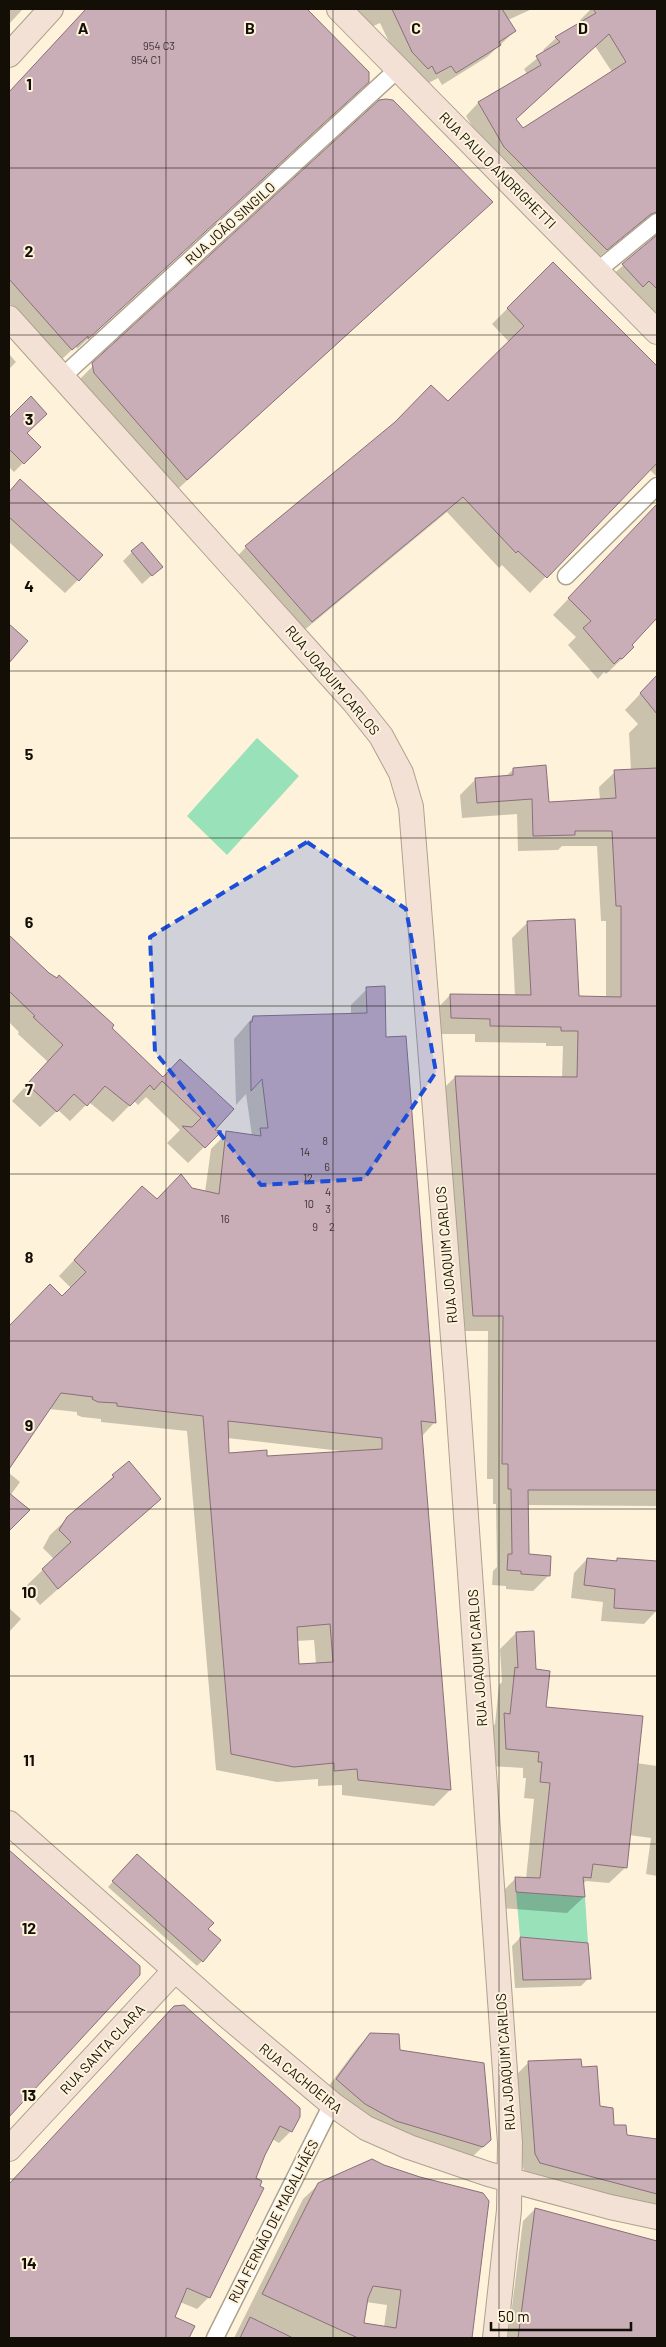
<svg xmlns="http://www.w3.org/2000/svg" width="666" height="2347" font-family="Barlow,sans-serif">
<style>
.green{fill:#99e1b9}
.shadow{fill:#0003;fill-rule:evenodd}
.building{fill:#c9adb7;stroke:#897079;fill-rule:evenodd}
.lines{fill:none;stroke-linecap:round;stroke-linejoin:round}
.street-casing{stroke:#ada28c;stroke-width:19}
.secondary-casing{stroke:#ada28c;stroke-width:26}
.street{stroke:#fff;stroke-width:16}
.secondary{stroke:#f3e1d5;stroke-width:24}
.marked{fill:#1d4ed8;fill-opacity:0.2;stroke:#1d4ed8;stroke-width:4;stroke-dasharray:10 6;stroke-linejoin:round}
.grid{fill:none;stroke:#130f07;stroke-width:1;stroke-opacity:0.55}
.labels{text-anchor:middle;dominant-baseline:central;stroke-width:4;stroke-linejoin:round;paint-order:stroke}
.number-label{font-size:11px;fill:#403633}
.street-label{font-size:14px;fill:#130f07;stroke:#fef3da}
.grid-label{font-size:16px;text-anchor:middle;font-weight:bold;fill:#130f07;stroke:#fef3da;stroke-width:4;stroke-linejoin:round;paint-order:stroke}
</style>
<rect width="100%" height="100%" fill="#fef3da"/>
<g class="green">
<path d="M257,738L299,776L227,855L187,816Z"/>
<path d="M516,1892L585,1897L588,1943L520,1937Z"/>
</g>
<g class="shadow">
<path d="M9,9H23L9,24Z"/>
<path d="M88,9H304L368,73L356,93L77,349L76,346L60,361L9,303V93Z"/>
<path d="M356,9H532L508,20L515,31L487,57L442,85L438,78L423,86L400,65L380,23L365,30Z"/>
<path d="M591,9H657V315L636,293L630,299L610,277L652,240L655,234L652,228L642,224L637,226L594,261L492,160L466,116L478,103L527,74L524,69L545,52L543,50L556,38L581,23L580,20ZM595,46L612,72L522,130L515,120Z"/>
<path d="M474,219L169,497L76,383L94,365Z"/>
<path d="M553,263L657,369V477L649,469L530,593L502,565L499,568L447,512L296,637L231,563L246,547L448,402L509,342L492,324Z"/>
<path d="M9,354L16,362L9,369Z"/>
<path d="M31,398L25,433L39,447L14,472L9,467V420Z"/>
<path d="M20,481L78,580L65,593L9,542V493Z"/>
<path d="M657,505V616L630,645L622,659L606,674L604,672L598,679L568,645L576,637L553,615Z"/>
<path d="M132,552L161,567L142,584L123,561Z"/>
<path d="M657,676V1506L527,1505L528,1555L548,1576L533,1591L506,1589V1586L492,1585L493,1571L497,1567L496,1504H493V1479H487L488,1331H458L439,1093L455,1077L562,1078L563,1046H546V1043L475,1042V1034H436L435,1011L450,995L515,996L512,938L528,922L578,998H606V921H601L597,846H562L558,850L518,851L517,814L462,818L460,795L476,779L505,777L514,769L548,804L600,801L599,787L615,772L631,771L629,733L638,724L625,710Z"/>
<path d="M9,937L162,1078L180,1061L213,1131L219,1132L188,1163L167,1143L180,1130L146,1097L138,1105L134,1101L113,1122L89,1102L70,1121L58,1110L40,1127L12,1101L48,1062L18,1034L19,1032L9,1022Z"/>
<path d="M367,989L385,1038L435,1422L421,1437L450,1790L434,1806L342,1795V1785L318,1786V1779L277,1782L216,1770L187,1431L101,1422V1419L82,1417L77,1415V1412L49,1409L9,1470V1327L50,1286L62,1297L71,1288L59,1276L127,1204L156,1200L191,1190L205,1192L211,1149L227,1133L252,1136L246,1094L236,1105L234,1039L253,1017L351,1015V1005ZM227,1438L341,1451V1453L266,1458L228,1455ZM314,1640L316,1664L298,1665L296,1641Z"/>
<path d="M129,1462L160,1499L40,1605L25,1587L54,1559L43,1548L50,1535L68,1518Z"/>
<path d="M9,1473L20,1482L10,1496L28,1510L9,1529Z"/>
<path d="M587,1559L615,1562L618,1559L657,1562V1610L644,1624L601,1621L603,1602L571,1598L574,1573Z"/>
<path d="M9,1608L21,1619L9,1632Z"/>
<path d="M516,1633L534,1670L545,1708L636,1763L657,1766V1876L646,1874L651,1838L629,1835L626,1867L609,1883L586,1881L583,1884L584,1897L567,1913L500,1908L499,1895L516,1878L526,1879L534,1799L524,1798L526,1778H523V1768L490,1766L488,1731L495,1724L499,1685L502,1682L500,1649Z"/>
<path d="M9,1851L139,1966V1975L9,2115Z"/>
<path d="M132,1861L207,1929L202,1961L197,1966L108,1887Z"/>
<path d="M520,1938L587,1944L589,1978L581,1986L515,1988L512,1946Z"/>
<path d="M162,2019L291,2131L279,2143L272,2139L264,2154L254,2179L258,2186L263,2188L208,2298L197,2309L180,2302L173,2317L194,2327L188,2338H9V2185Z"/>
<path d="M371,2034L399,2051L490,2140L470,2159L383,2133L325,2091L358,2047Z"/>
<path d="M529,2062L581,2069L599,2107L613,2126L626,2136L657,2140V2210L527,2176L523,2168L516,2075Z"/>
<path d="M383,2166L488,2201L471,2338H234L303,2199L319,2184ZM366,2302L387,2305L384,2327L362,2324Z"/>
<path d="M535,2209L657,2241V2338H508L523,2221Z"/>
</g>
<g class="building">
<path d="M86,9H307L369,72V82L88,339V336L72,350L9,279V92Z"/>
<path d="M392,9H502L516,31L499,42L501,45L456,73L451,66L436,74L432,66L428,69L412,52Z"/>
<path d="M593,9H657V212L651,214L607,250L504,147L478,102L541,65L536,56L560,42L555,37L596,13ZM609,34L626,62L523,128L516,119Z"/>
<path d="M386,99L393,100L493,202L187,480L94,373L92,363L379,100Z"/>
<path d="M657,235V289L649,281L643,287L622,264Z"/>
<path d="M553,262L657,366V463L547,578L518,551L516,553L463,497L312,622L245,546L395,422L431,385L448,401L524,326L507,308Z"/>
<path d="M31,396L47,414L27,433L41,447L24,464L9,449V418Z"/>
<path d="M20,479L103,555L79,581L9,517V492Z"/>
<path d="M657,504V618L632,645L634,647L622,659L620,658L614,664L583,628L591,621L568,598Z"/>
<path d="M142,542L163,567L152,576L131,551Z"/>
<path d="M9,624L28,641L9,663Z"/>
<path d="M657,675V714L640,693Z"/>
<path d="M546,765L549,802L616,798L614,770L657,768V1490H528L529,1554L551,1556L550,1576L521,1574V1571L507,1570L508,1554H512L511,1489H508V1464H502L503,1316H473L455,1076L577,1077L578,1031H561V1027L490,1026V1019L451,1018L450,994L531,995L527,921L575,919L579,996L621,997V906H616L612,831H575V835L533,836L532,799L477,803L475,778L513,775V768Z"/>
<path d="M9,935L49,973L57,978L59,975L114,1025L112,1028L163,1077L180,1059L234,1109L215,1130L222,1131L205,1148L182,1126L192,1127L201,1118L162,1081L154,1090L150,1085L130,1106L105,1086L87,1106L74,1094L57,1112L27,1084L63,1045L33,1017L35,1016L9,991Z"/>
<path d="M385,986L386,1037L406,1036L436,1423L421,1421L451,1790L358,1780L357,1769L334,1771V1763L294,1767L231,1754L203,1416L117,1406V1403L98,1402L92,1399L93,1397L61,1393L9,1469V1326L50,1284L62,1296L86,1272L74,1260L142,1186L157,1199L181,1174L192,1188L219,1194L226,1131L261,1136L260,1128H268L262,1079L251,1091L250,1022H252L253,1016L367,1013L366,987ZM228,1421L382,1438V1449L267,1456V1450L229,1453ZM330,1624L333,1662L299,1664L297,1627Z"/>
<path d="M129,1461L161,1499L58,1589L42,1569L71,1542L59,1530L67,1517L114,1477L112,1475Z"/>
<path d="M9,1493L30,1510L9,1531Z"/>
<path d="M587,1558L617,1561V1558L657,1561V1611L614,1608L615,1589L584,1585Z"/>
<path d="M534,1631L536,1669L550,1671L546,1707L643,1716L627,1868L593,1864L591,1878L583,1877L585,1897L516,1892L515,1877L540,1878L550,1783L540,1782L542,1762H538L539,1752L506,1749L504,1713L510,1714L515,1667L518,1668L516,1632Z"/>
<path d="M9,1850L140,1966V1975L9,2117Z"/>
<path d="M137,1854L214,1923L208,1929L221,1940L203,1962L112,1881Z"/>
<path d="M520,1937L588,1943L591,1979L523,1980Z"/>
<path d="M184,2005L300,2108V2117L292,2132L280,2126L265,2155L256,2178L262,2181L260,2186L264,2188L210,2298L187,2288L175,2317L195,2326L189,2338H9V2184L174,2006Z"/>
<path d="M370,2033L399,2034L400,2050L484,2063L491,2140L483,2147L396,2121L365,2104L336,2079Z"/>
<path d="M581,2059L582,2067L597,2066L600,2106L613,2108L614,2125H626L627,2135L657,2139V2194L540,2163L535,2154L528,2061Z"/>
<path d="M372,2159L384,2165L420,2177L483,2193L489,2201L472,2338H358L262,2294L318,2183ZM373,2286L401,2290L396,2328L364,2323L368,2298Z"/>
<path d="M535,2208L657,2241V2338H518Z"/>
<path d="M250,2317L293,2338H240Z"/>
</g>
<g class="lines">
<defs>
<g id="street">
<path d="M597,271L657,222"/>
<path d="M62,377L398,69"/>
<path d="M566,576L657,486"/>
<path d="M215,2338L332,2104"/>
</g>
<g id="secondary">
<path d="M339,9L657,332"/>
<path d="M9,55L51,9"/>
<path d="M9,318L354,702L381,736L401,773L411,807L457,1388L510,2143L509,2210L495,2338"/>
<path d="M9,1823L225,2014L332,2104L366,2128L409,2147L488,2174L610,2207L657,2217"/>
<path d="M9,2149L175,1970"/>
</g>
</defs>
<use href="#street" class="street-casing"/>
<use href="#secondary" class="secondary-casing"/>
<use href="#street" class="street"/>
<use href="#secondary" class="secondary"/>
</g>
<path class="marked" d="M307,842L406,909L436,1072L364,1179L261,1185L155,1052L150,937Z"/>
<path class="grid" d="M166,9V2338M333,9V2338M499,9V2338M9,168H657M9,335H657M9,503H657M9,671H657M9,838H657M9,1006H657M9,1174H657M9,1341H657M9,1509H657M9,1676H657M9,1844H657M9,2012H657M9,2179H657"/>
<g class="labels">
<g class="number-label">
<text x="159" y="45">954 C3</text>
<text x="146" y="59">954 C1</text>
<text x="325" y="1140">8</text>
<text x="305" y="1151">14</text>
<text x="327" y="1166">6</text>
<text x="308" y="1177">12</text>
<text x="328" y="1191">4</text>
<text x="309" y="1203">10</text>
<text x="328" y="1208">3</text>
<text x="225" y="1218">16</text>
<text x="315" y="1226">9</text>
<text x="332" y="1226">2</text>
</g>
<g class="street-label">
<text transform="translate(498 170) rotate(45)">RUA PAULO ANDRIGHETTI</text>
<text transform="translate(230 223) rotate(-42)">RUA JOÃO SINGILO</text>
<text transform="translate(333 680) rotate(50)">RUA JOAQUIM CARLOS</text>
<text transform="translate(446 1255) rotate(-95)">RUA JOAQUIM CARLOS</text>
<text transform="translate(477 1658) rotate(-94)">RUA JOAQUIM CARLOS</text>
<text transform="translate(102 2049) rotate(-47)">RUA SANTA CLARA</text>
<text transform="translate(505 2062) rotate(-94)">RUA JOAQUIM CARLOS</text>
<text transform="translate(301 2078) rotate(39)">RUA CACHOEIRA</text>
<text transform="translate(273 2221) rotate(-63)">RUA FERNÃO DE MAGALHÃES</text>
</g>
</g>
<g class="grid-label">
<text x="83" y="34">A</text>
<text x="250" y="34">B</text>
<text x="416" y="34">C</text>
<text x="583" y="34">D</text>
<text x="29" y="90">1</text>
<text x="29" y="257">2</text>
<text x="29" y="425">3</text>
<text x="29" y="592">4</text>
<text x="29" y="760">5</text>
<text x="29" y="928">6</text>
<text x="29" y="1095">7</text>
<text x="29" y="1263">8</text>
<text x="29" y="1431">9</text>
<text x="29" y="1598">10</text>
<text x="29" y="1766">11</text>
<text x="29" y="1934">12</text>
<text x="29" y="2101">13</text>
<text x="29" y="2269">14</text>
</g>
<rect width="666" height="2347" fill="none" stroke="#130f07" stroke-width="20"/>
<path d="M491 2322v8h140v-8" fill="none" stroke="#130f07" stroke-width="2.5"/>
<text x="498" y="2322" font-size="15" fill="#130f07" stroke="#fef3da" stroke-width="4" paint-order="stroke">50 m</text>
</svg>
